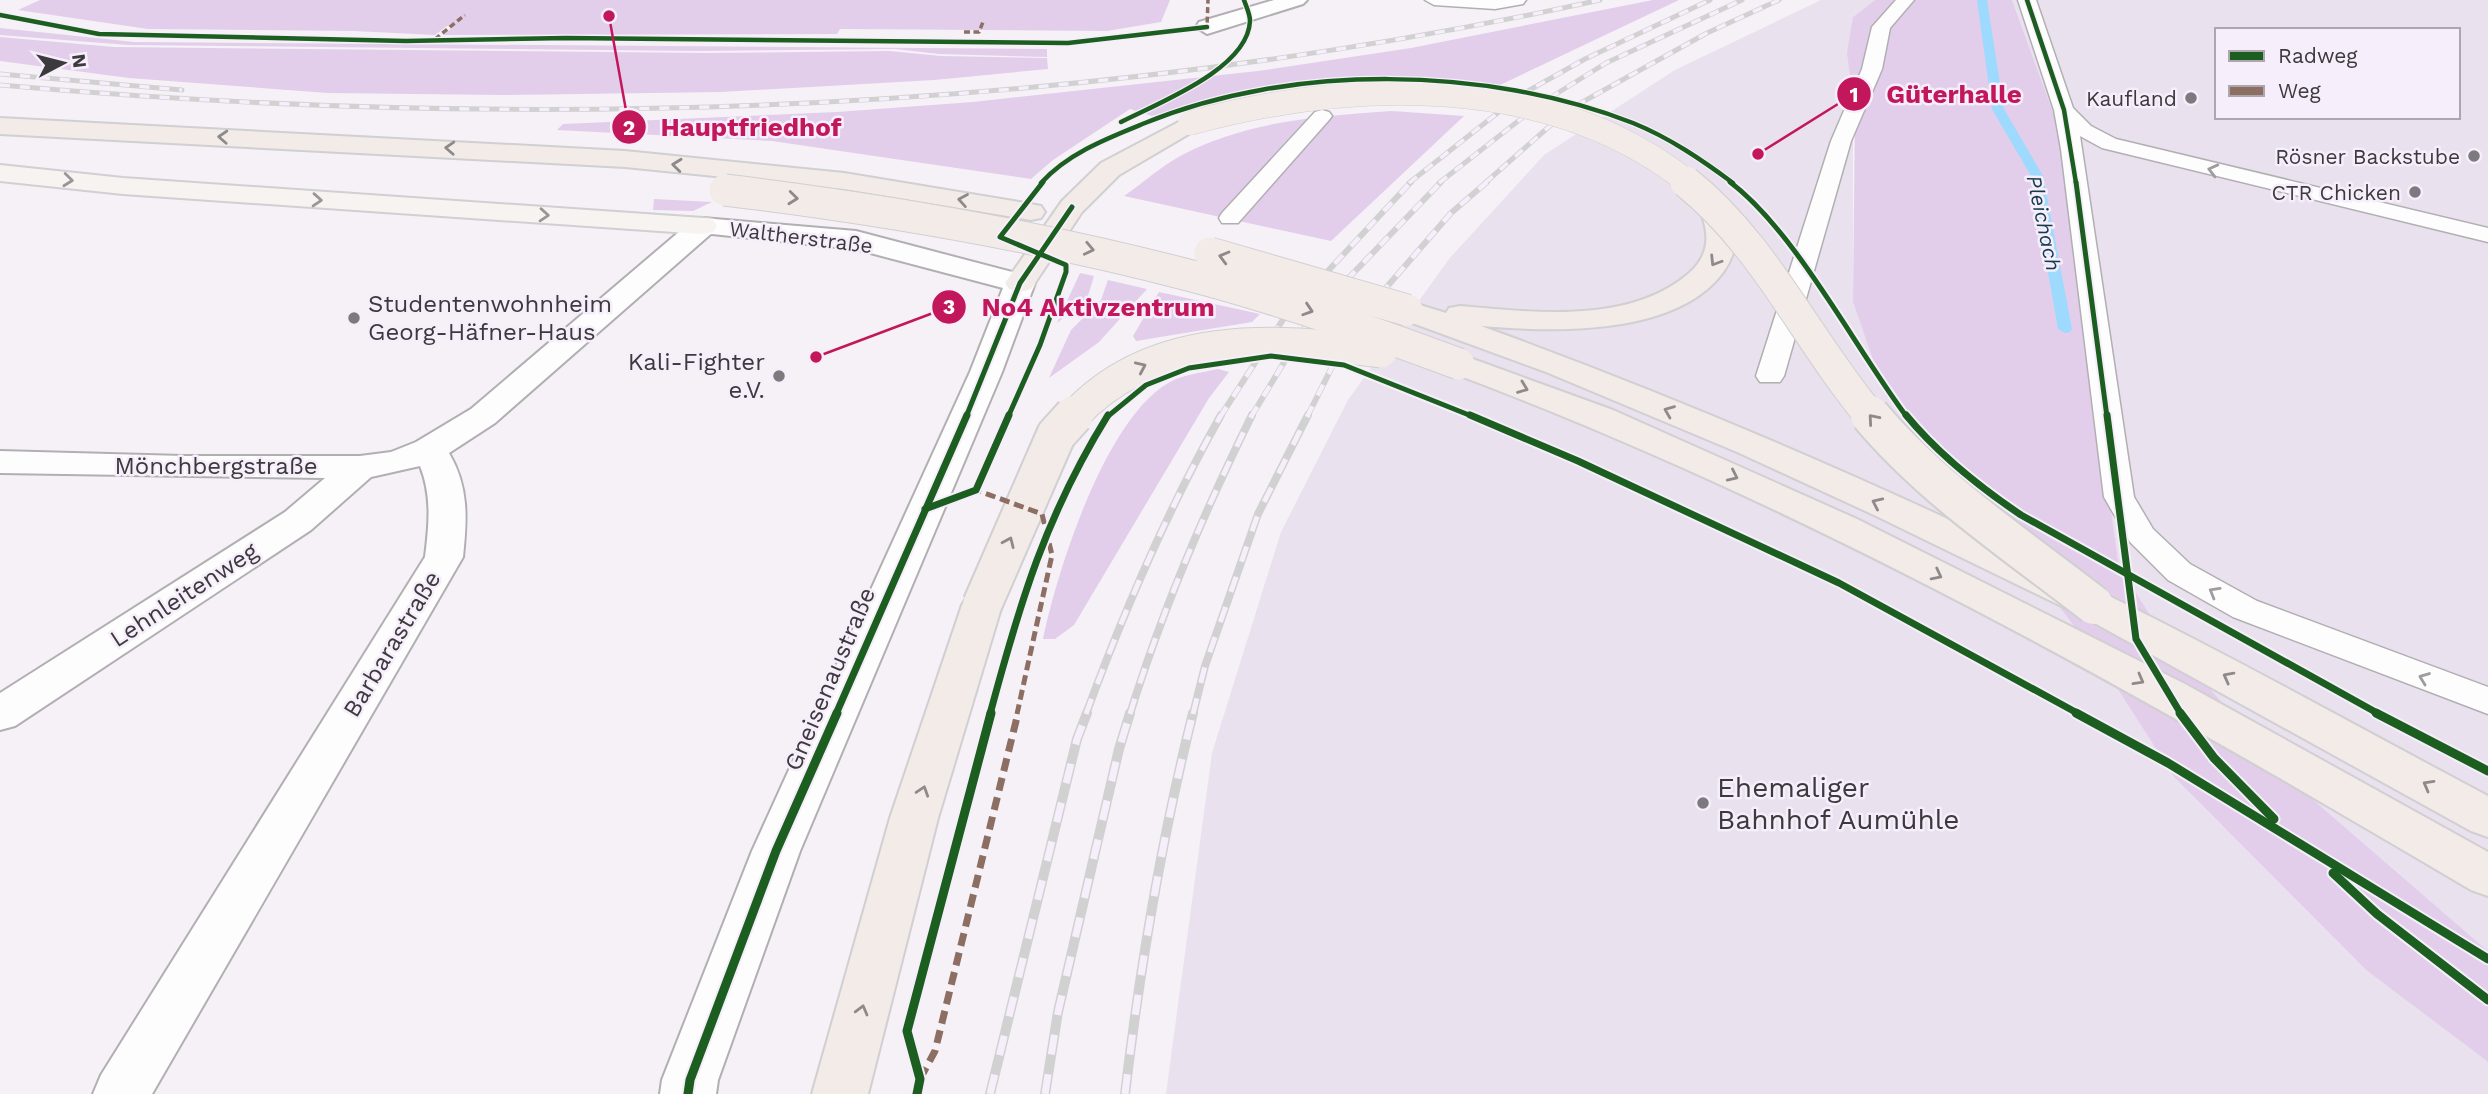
<svg xmlns="http://www.w3.org/2000/svg" width="2488" height="1094" font-family="'Work Sans',sans-serif">
<style>
.built{fill:#e9e1ed;fill-rule:evenodd}
.green{fill:#e2ceeb}
.lines{fill:none;stroke-linecap:round;stroke-linejoin:round}
.stream{fill:#9edafd;fill-rule:evenodd}
.lane-casing{stroke:#b2afb3;stroke-width:3}
.street-casing{stroke:#b2afb3;stroke-width:4}
.secondary-casing{stroke:#b2afb3;stroke-width:4}
.primary-casing{stroke:#d0cfd1;stroke-width:4}
.highway-casing{stroke:#d0cfd1;stroke-width:4}
.lane{fill:#fefdfe;fill-rule:evenodd}
.street{fill:#fefdfe;fill-rule:evenodd}
.secondary{fill:#fefdfe;fill-rule:evenodd}
.primary{fill:#f7f3f1;fill-rule:evenodd}
.highway{fill:#f2ebe8;fill-rule:evenodd}
.rail-far3-casing{stroke:#d2d1d2;stroke-width:5}
.rail-far2-casing{stroke:#d2d1d2;stroke-width:6}
.rail-far1-casing{stroke:#d2d1d2;stroke-width:8}
.rail-casing{stroke:#d2d1d2;stroke-width:10}
.rail-far3{stroke:#f6eefa;stroke-width:3.5;stroke-dasharray:10;stroke-linecap:butt}
.rail-far2{stroke:#f6eefa;stroke-width:4.5;stroke-dasharray:12;stroke-linecap:butt}
.rail-far1{stroke:#f6eefa;stroke-width:5;stroke-dasharray:16;stroke-linecap:butt}
.rail{stroke:#f6eefa;stroke-width:7;stroke-dasharray:20;stroke-linecap:butt}
.highway-bridge-far2-casing{stroke:#d0cfd1;stroke-width:25;stroke-linecap:butt}
.highway-bridge-far1-casing{stroke:#d0cfd1;stroke-width:33;stroke-linecap:butt}
.highway-bridge-casing{stroke:#d0cfd1;stroke-width:42;stroke-linecap:butt}
.highway-bridge-far2{stroke:#f2ebe8;stroke-width:24}
.highway-bridge-far1{stroke:#f2ebe8;stroke-width:31}
.highway-bridge{stroke:#f2ebe8;stroke-width:38}
.quiet-far2{stroke:#8d6e63;stroke-width:3.5;stroke-dasharray:6 3.5;stroke-linecap:butt}
.quiet-far1{stroke:#8d6e63;stroke-width:5;stroke-dasharray:10 5;stroke-linecap:butt}
.quiet{stroke:#8d6e63;stroke-width:7;stroke-dasharray:13 7;stroke-linecap:butt}
.cycleway-far3-casing{stroke:#f6eefa;stroke-width:7}
.cycleway-far2-casing{stroke:#f6eefa;stroke-width:9}
.cycleway-far1-casing{stroke:#f6eefa;stroke-width:11}
.cycleway-casing{stroke:#f6eefa;stroke-width:13}
.cycleway-far3{stroke:#1b5e20;stroke-width:4.5}
.cycleway-far2{stroke:#1b5e20;stroke-width:5}
.cycleway-far1{stroke:#1b5e20;stroke-width:7}
.cycleway{stroke:#1b5e20;stroke-width:9}
.oneway{stroke:#8e8a8a}
.oneway2{stroke:#9e9c9e}
.oneway3{stroke:#9a9698}
.poi-dot{fill:#7d7a7f;stroke:#f6eefa;stroke-width:2.5}
.labels{text-anchor:middle;dominant-baseline:central;stroke-width:5;stroke-linejoin:round;paint-order:stroke}
.far-poi-label{font-size:21px;fill:#3d3a3e;stroke:#f6eefa;text-anchor:end}
.far-water-label{font-size:21px;font-style:italic;fill:#153b4f;stroke:#f6eefa}
.far-street-label{font-size:21px;fill:#3d3a3e;stroke:#f6eefa}
.poi-label{font-size:24px;fill:#3d3a3e;stroke:#f6eefa;text-anchor:start}
.street-label{font-size:24px;fill:#3d3a3e;stroke:#f6eefa}
.near-poi-label{font-size:28px;fill:#3d3a3e;stroke:#f6eefa;text-anchor:start}
.leader{fill:none;stroke:#c2185b;stroke-width:2.5}
.callout-dot{fill:#c2185b;stroke:#f6eefa;stroke-width:2.5}
.mark-label{font-size:21px;text-anchor:middle;font-weight:bold;fill:#fff}
.callout-label{font-size:26px;text-anchor:middle;font-weight:bold;fill:#c2185b;stroke:#f6eefa;stroke-width:5;stroke-linejoin:round;paint-order:stroke}
</style>
<rect width="100%" height="100%" fill="#f5f1f7"/>
<g class="built">
<path d="M1821,0H1875L1853,17V302L1885,395L2011,544L2094,652L2174,777L2366,970L2488,1062V1094H1166L1212,753L1281,532L1348,400L1449,259L1544,155L1675,70Z"/>
<path d="M2012,0H2488V951L2288,778L2164,636L2119,567L2057,123ZM2217,30H2458V117H2217Z"/>
</g>
<g class="green">
<path d="M40,0H1170L1161,22L1107,31L840,29L837,34L443,35L453,27L447,26L435,35L354,31L148,29L18,10Z"/>
<path d="M1653,0H1679L1500,85L1402,77L1305,81L1257,89L1152,116L1130,109L1053,160L1031,179L772,141L557,130L563,124L837,112L973,102L1258,71L1411,48Z"/>
<path d="M1875,0H2012L2057,123L2119,567L2164,636L2288,778L2488,951V1062L2366,970L2174,777L2094,652L2011,544L1885,395L1853,302L1855,112L1847,53L1853,17Z"/>
<path d="M0,28L134,42L1047,49V57L939,54L895,49L695,51L128,45L0,35Z"/>
<path d="M0,37L114,47L708,53L889,51L941,56L1047,58L1048,69L934,80L721,92L503,95L328,93L129,78L0,61Z"/>
<path d="M1392,111L1464,116L1331,241L1124,196C1143,183 1161,166 1182,155C1247,121 1320,116 1392,111Z"/>
<path d="M654,199L712,202L693,211L653,210Z"/>
<path d="M1080,273L1094,276L1087,299L1057,323Z"/>
<path d="M1108,280L1147,289L1099,342L1049,378L1071,330L1101,300Z"/>
<path d="M1159,292L1260,314L1252,322L1136,341L1133,336Z"/>
<path d="M1218,369L1229,372L1209,398L1074,625L1055,639H1043C1057,571 1108,408 1176,379C1189,374 1204,372 1218,369Z"/>
</g>
<g class="lines">
<path class="stream" d="M1977,0H1987L2004,109L2043,176L2072,329L2070,332L2065,333L2058,329L2031,176L1992,109Z"/>
<defs>
<g id="lane">
<path d="M1425,0H1526L1523,4L1495,9L1434,5Z"/>
<path d="M1896,0H1914L1890,28L1882,69L1851,141L1784,376L1780,382H1760L1756,376L1831,141L1862,69L1872,27Z"/>
<path d="M2018,0H2036L2073,108L2091,126L2116,139L2488,228V242L2102,148L2080,136L2134,497L2153,529L2190,564L2257,601L2488,687V714L2233,617L2168,580L2130,542L2104,497L2061,149L2054,110Z"/>
<path d="M1322,110L1329,112L1332,116L1329,120L1238,223H1222L1219,218L1222,213L1315,112Z"/>
</g>
<g id="street">
<path d="M1274,0H1307L1303,4L1207,34L1196,27L1199,22Z"/>
<path d="M703,218L713,220L717,226L713,232L495,423L449,453C469,487 467,519 463,557L152,1094H93L101,1075L425,557C429,525 432,496 420,466L371,477L311,530L15,726L0,730V693L285,512L325,478L0,473V451L183,456H360L391,452L416,442L471,409L693,220Z"/>
</g>
<path id="secondary" d="M703,218L856,231L1031,277L1035,283L1002,372L800,851L718,1080L716,1094H660L662,1080L752,851L970,372L1003,288L855,249L693,232L689,226L693,220Z"/>
<path id="primary" d="M0,165L123,178L703,218L713,220L717,226L713,232L703,234L123,194L0,181Z"/>
<g id="highway">
<path d="M1190,116L1199,118L1202,123L1199,128L1119,175L1082,212L1031,289L1020,292L1009,289L1005,283L1062,201L1101,163Z"/>
<path d="M0,118L625,151L844,173L1031,204L1041,206L1045,212L1041,218L1031,220L844,189L625,167L0,134Z"/>
<path d="M1708,190L1718,192C1736,218 1743,244 1724,271C1677,337 1552,332 1481,326C1694,403 1904,495 2107,595C2236,658 2361,729 2488,796V837L2471,831L2080,615L1874,515L1737,452L1546,372L1396,317L1392,310L1396,303L1407,301L1446,313L1449,308L1460,306C1532,312 1628,325 1688,274C1714,252 1709,226 1694,198L1698,192Z"/>
<path d="M1459,354L1613,410L1857,519L2185,684L2488,852V896L2471,890C2142,695 1807,505 1447,371L1443,364L1447,357Z"/>
<path d="M982,591L996,595L1002,605L938,818L868,1094H812L890,818L962,605L968,595Z"/>
</g>
</defs>
<use href="#lane" class="lane-casing"/>
<use href="#street" class="street-casing"/>
<use href="#secondary" class="secondary-casing"/>
<use href="#primary" class="primary-casing"/>
<use href="#highway" class="highway-casing"/>
<use href="#lane" class="lane"/>
<use href="#street" class="street"/>
<use href="#secondary" class="secondary"/>
<use href="#primary" class="primary"/>
<use href="#highway" class="highway"/>
<defs>
<g id="rail-far3">
<path d="M0,74L182,90"/>
<path d="M0,85C534,132 1075,115 1600,0"/>
<path d="M1409,183L1519,96L1585,59L1710,0"/>
<path d="M1439,183L1540,104L1606,63L1742,0"/>
<path d="M1485,183L1568,110L1707,33L1779,0"/>
</g>
<g id="rail-far2">
<path d="M1220,417L1284,318L1411,182"/>
<path d="M1251,417L1312,316L1441,182"/>
<path d="M1307,417L1352,327L1451,213L1487,182"/>
</g>
<g id="rail-far1">
<path d="M1086,714C1124,611 1167,511 1221,415"/>
<path d="M1130,714C1162,611 1204,512 1252,415"/>
<path d="M1193,714L1205,666L1258,514L1308,415"/>
</g>
<g id="rail">
<path d="M990,1094L1077,739L1087,713"/>
<path d="M1045,1094L1058,1012L1119,749L1130,713"/>
<path d="M1125,1094C1140,967 1162,837 1193,713"/>
</g>
</defs>
<use href="#rail-far3" class="rail-far3-casing"/>
<use href="#rail-far2" class="rail-far2-casing"/>
<use href="#rail-far1" class="rail-far1-casing"/>
<use href="#rail" class="rail-casing"/>
<use href="#rail-far3" class="rail-far3"/>
<use href="#rail-far2" class="rail-far2"/>
<use href="#rail-far1" class="rail-far1"/>
<use href="#rail" class="rail"/>
<defs>
<path id="highway-bridge-far2" d="M1190,123C1353,79 1550,72 1689,183"/>
<g id="highway-bridge-far1">
<path d="M1686,182C1765,245 1807,341 1871,417"/>
<path d="M725,190C881,209 1035,235 1188,275C1280,299 1370,331 1459,364"/>
<path d="M1210,253L1407,310"/>
<path d="M1073,417C1152,330 1274,338 1381,352"/>
</g>
<g id="highway-bridge">
<path d="M1870,415C1933,490 2017,545 2094,605"/>
<path d="M982,605L1056,435L1074,415"/>
</g>
</defs>
<use href="#highway-bridge-far2" class="highway-bridge-far2-casing"/>
<use href="#highway-bridge-far1" class="highway-bridge-far1-casing"/>
<use href="#highway-bridge" class="highway-bridge-casing"/>
<use href="#highway-bridge-far2" class="highway-bridge-far2"/>
<use href="#highway-bridge-far1" class="highway-bridge-far1"/>
<use href="#highway-bridge" class="highway-bridge"/>
<g class="quiet-far2">
<path d="M1202,28L1207,27L1208,0"/>
<path d="M964,32H979L983,22"/>
<path d="M435,39L465,15"/>
</g>
<path class="quiet-far1" d="M978,486L976,490L1042,514L1052,555L1017,714"/>
<path class="quiet" d="M920,1079L935,1051L1018,713"/>
<defs>
<g id="cycleway-far3">
<path d="M2027,0L2064,110L2076,183"/>
<path d="M0,15L99,34L406,41L566,38L1068,43L1207,27"/>
<path d="M1121,122C1158,103 1248,69 1250,21C1250,14 1246,6 1244,0"/>
<path d="M1041,183C1068,153 1108,138 1145,123C1291,63 1487,66 1633,123C1670,138 1702,160 1733,183"/>
</g>
<g id="cycleway-far2">
<path d="M1730,182C1796,232 1855,348 1907,417"/>
<path d="M2076,182L2107,417"/>
<path d="M966,417L1020,283L1072,207"/>
<path d="M1008,417L1040,345L1066,272V265L1000,237L1043,182"/>
<path d="M1107,417L1146,385L1189,368L1271,356L1344,365L1474,417"/>
</g>
<g id="cycleway-far1">
<path d="M1470,415L1578,461L1839,583L2079,714"/>
<path d="M1906,415C1939,455 1978,486 2021,515L2379,714"/>
<path d="M2107,415L2136,639L2181,714"/>
<path d="M925,509L976,490L1009,415"/>
<path d="M836,714L967,415"/>
<path d="M990,714C1020,602 1046,515 1108,415"/>
</g>
<g id="cycleway">
<path d="M2076,713L2168,763L2488,959"/>
<path d="M2180,713L2214,758L2274,819"/>
<path d="M2376,713L2488,771"/>
<path d="M2333,873L2377,914L2488,1000"/>
<path d="M688,1094L690,1080L776,851L837,713"/>
<path d="M917,1094L920,1079L907,1031L991,713"/>
</g>
</defs>
<use href="#cycleway-far3" class="cycleway-far3-casing"/>
<use href="#cycleway-far2" class="cycleway-far2-casing"/>
<use href="#cycleway-far1" class="cycleway-far1-casing"/>
<use href="#cycleway" class="cycleway-casing"/>
<use href="#cycleway-far3" class="cycleway-far3"/>
<use href="#cycleway-far2" class="cycleway-far2"/>
<use href="#cycleway-far1" class="cycleway-far1"/>
<use href="#cycleway" class="cycleway"/>
</g>
<defs><path id="oneway-chevron" d="M-2-3.5L2.5 0L-2 3.5" fill="none" stroke-width="1.6" stroke-linecap="round" stroke-linejoin="round" transform="scale(1.75)"/></defs>
<g class="oneway">
<use href="#oneway-chevron" transform="translate(223 137) rotate(-177)"/>
<use href="#oneway-chevron" transform="translate(450 148) rotate(-177)"/>
<use href="#oneway-chevron" transform="translate(677 165) rotate(-174)"/>
<use href="#oneway-chevron" transform="translate(793 198) rotate(6)"/>
<use href="#oneway-chevron" transform="translate(963 200) rotate(-170)"/>
<use href="#oneway-chevron" transform="translate(1089 249) rotate(12)"/>
<use href="#oneway-chevron" transform="translate(1224 257) rotate(-165)"/>
<use href="#oneway-chevron" transform="translate(1715 261) rotate(122)"/>
<use href="#oneway-chevron" transform="translate(1308 310) rotate(18)"/>
<use href="#oneway-chevron" transform="translate(1141 367) rotate(-24)"/>
<use href="#oneway-chevron" transform="translate(1523 388) rotate(21)"/>
<use href="#oneway-chevron" transform="translate(1669 411) rotate(-158)"/>
<use href="#oneway-chevron" transform="translate(1873 419) rotate(-131)"/>
<use href="#oneway-chevron" transform="translate(1733 476) rotate(25)"/>
<use href="#oneway-chevron" transform="translate(1877 503) rotate(-155)"/>
<use href="#oneway-chevron" transform="translate(1009 542) rotate(-66)"/>
<use href="#oneway-chevron" transform="translate(1937 575) rotate(27)"/>
<use href="#oneway-chevron" transform="translate(2228 677) rotate(-152)"/>
<use href="#oneway-chevron" transform="translate(2139 680) rotate(29)"/>
<use href="#oneway-chevron" transform="translate(2428 785) rotate(-151)"/>
<use href="#oneway-chevron" transform="translate(923 791) rotate(-72)"/>
<use href="#oneway-chevron" transform="translate(862 1010) rotate(-75)"/>
</g>
<g class="oneway2">
<use href="#oneway-chevron" transform="translate(2213 170) rotate(-166)"/>
<use href="#oneway-chevron" transform="translate(2214 592) rotate(-150)"/>
<use href="#oneway-chevron" transform="translate(2424 678) rotate(-159)"/>
</g>
<g class="oneway3">
<use href="#oneway-chevron" transform="translate(68 180) rotate(6)"/>
<use href="#oneway-chevron" transform="translate(317 200) rotate(4)"/>
<use href="#oneway-chevron" transform="translate(544 215) rotate(4)"/>
</g>
<g class="poi-dot">
<circle cx="2191" cy="98" r="7"/>
<circle cx="2474" cy="156" r="7"/>
<circle cx="2415" cy="192" r="7"/>
<circle cx="354" cy="318" r="7"/>
<circle cx="779" cy="376" r="7"/>
<circle cx="1703" cy="803" r="7"/>
</g>
<g class="labels">
<g class="far-poi-label">
<text x="2177" y="98">Kaufland</text>
<text x="2460" y="156">Rösner Backstube</text>
<text x="2401" y="192">CTR Chicken</text>
</g>
<g class="far-water-label">
<text transform="translate(2044 223) rotate(78)">Pleichach</text>
</g>
<g class="far-street-label">
<text transform="translate(801 237) rotate(7)">Waltherstraße</text>
</g>
<g class="poi-label">
<text x="368" y="304">Studentenwohnheim<tspan x="368" dy="28">Georg-Häfner-Haus</tspan></text>
<text x="765" y="362" text-anchor="end">Kali-Fighter<tspan x="765" dy="28">e.V.</tspan></text>
</g>
<g class="street-label">
<text x="216" y="466">Mönchbergstraße</text>
<text transform="translate(184 595) rotate(-33)">Lehnleitenweg</text>
<text transform="translate(392 644) rotate(-59)">Barbarastraße</text>
<text transform="translate(830 679) rotate(-67)">Gneisenaustraße</text>
</g>
<g class="near-poi-label">
<text x="1717" y="787">Ehemaliger<tspan x="1717" dy="32">Bahnhof Aumühle</tspan></text>
</g>
</g>
<path class="leader" d="M1758 154L1854 94M609 16L629 127M816 357L949 307"/>
<g class="callout-dot">
<circle cx="1758" cy="154" r="7"/>
<circle cx="609" cy="16" r="7"/>
<circle cx="816" cy="357" r="7"/>
<circle cx="1854" cy="94" r="18"/>
<circle cx="629" cy="127" r="18"/>
<circle cx="949" cy="307" r="18"/>
</g>
<g class="mark-label">
<text x="1854" y="102">1</text>
<text x="629" y="135">2</text>
<text x="949" y="314">3</text>
</g>
<g class="callout-label">
<text x="1954" y="103">Güterhalle</text>
<text x="751" y="136">Hauptfriedhof</text>
<text x="1098" y="316">No4 Aktivzentrum</text>
</g>
<rect x="2215" y="28" width="245" height="91" fill="#f6eefa" stroke="#aca6af" stroke-width="2"/>
<rect x="2229" y="51" width="35" height="10" fill="#1b5e20" stroke="#aca6af" stroke-width="2"/>
<text x="2278" y="63" font-size="21" fill="#3d3a3e">Radweg</text>
<rect x="2229" y="86" width="35" height="10" fill="#8d6e63" stroke="#aca6af" stroke-width="2"/>
<text x="2278" y="98" font-size="21" fill="#3d3a3e">Weg</text>
<g transform="translate(63 63) rotate(83)" stroke="#f6eefa" stroke-width="5" paint-order="stroke">
<path d="M0-5L12 26L0 18L-12 26Z" fill="#3d3a3e"/>
<text y="-10" font-size="19" font-weight="bold" text-anchor="middle" fill="#3d3a3e">N</text>
</g>
</svg>
